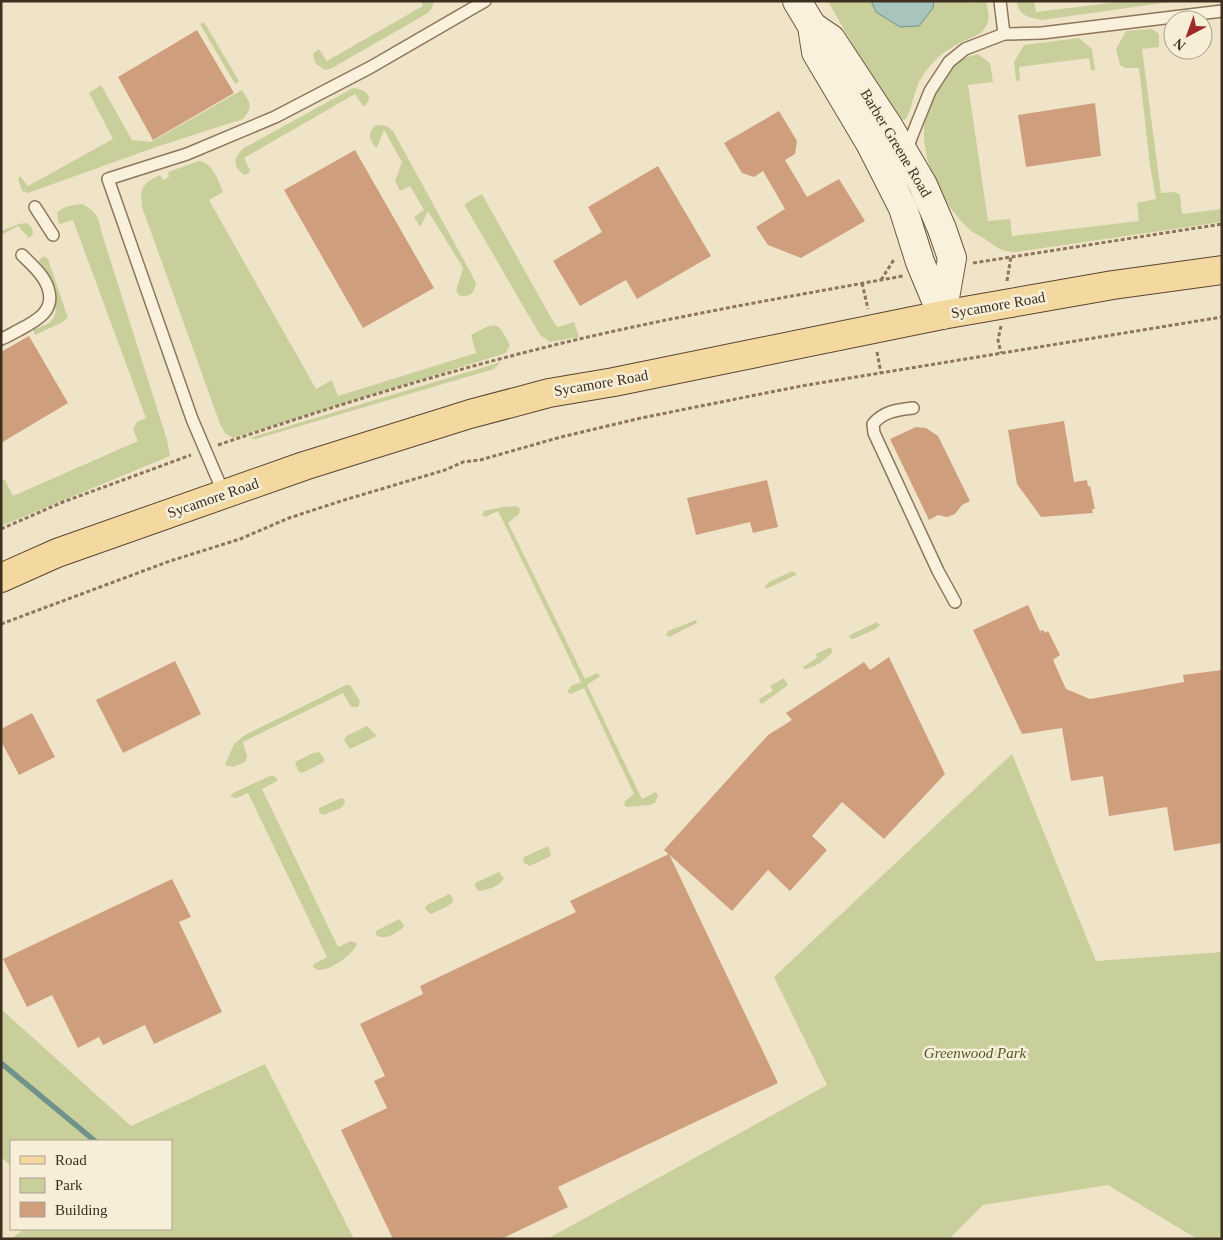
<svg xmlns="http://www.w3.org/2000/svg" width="1223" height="1240" font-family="Georgia,serif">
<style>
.green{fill:#c9cf9b}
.water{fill:#a9c4bc;stroke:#6f938a}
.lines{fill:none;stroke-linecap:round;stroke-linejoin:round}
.stream{stroke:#6f938a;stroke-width:5.5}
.building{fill:#cf9f7d}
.service-casing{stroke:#8d765c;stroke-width:14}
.secondary-casing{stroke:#6f573f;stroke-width:30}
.primary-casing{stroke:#5b4430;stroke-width:30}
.path{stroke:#8d765c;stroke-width:3;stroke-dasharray:4 2.5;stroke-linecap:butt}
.service{stroke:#faf1dc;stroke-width:11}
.secondary{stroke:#faf1dc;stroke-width:28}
.primary{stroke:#f3d9a0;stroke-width:28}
.labels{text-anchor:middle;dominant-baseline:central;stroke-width:5;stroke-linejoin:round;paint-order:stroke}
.street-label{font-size:15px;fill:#3d2e20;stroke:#f7eed8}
.park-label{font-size:15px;font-style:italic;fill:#4d5a26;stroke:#f7eed8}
</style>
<rect width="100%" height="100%" fill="#f0e4c8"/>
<g class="green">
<path d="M421,1H434L432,8L428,13L332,68L325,70L315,63L313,54L319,49L327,61L423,6Z"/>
<path d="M828,1H871L876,12L900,27L919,26L933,8L934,1H968V3L986,1C988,10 991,20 985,28C980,36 967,39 959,43C943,52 931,62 922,77C913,90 913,109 905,120L901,119L867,70Z"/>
<path d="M1017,1H1034L1036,12L1126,1H1177L1042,20C1030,18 1018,16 1017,1Z"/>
<path d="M204,22L239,81L235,84L200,24Z"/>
<path d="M1152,29L1159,34V47L1142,49L1161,193L1175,192L1180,195L1182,214L1222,209V222L1016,252C1001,252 998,248 985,239C980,236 973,233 969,229C940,202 919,158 925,118C927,105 933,95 940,83C949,68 961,57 978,54L990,63L993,82L968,85L988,221L1010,219L1012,236L1139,221L1137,203L1156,199L1150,166L1139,68H1125L1120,65L1116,49L1126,31Z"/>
<path d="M1079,38L1092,49L1095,70L1094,71L1091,70L1089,58L1019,67L1020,81H1018L1016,80L1014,62L1024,45Z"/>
<path d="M101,85L132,140L151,142L242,90C250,103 254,106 243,119L156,147L28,193L22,191L18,178L20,176L28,186L113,139L89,93Z"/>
<path d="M353,88C366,89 375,97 364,107L355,94L244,158L250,170L249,173L245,175C232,167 233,157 244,148Z"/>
<path d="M376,125L387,126L393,131L472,275L476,284C474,293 470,297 460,296L456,291L463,268L428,211L421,226L419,225L414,217L424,210L410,186L400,191L395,181L402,162L384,130L377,147L376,148C369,139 367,133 376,125Z"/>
<path d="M199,161C213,163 218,180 223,192L209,200L316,389L332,380L338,396L476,353L471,335C496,322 496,319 510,345L506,353L233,438L225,433L220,424L142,207C140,187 142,184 160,175L163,180L169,177L168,172Z"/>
<path d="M482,194L554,323L558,327L574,322L579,337L550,342L540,335L465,206L466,203Z"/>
<path d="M82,204C99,212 99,221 103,237L167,440L170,456L1,526V480H5L13,496L138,441L133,429L137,422L146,418L73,220L59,224L57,213C63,206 73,205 82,204Z"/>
<path d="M27,223L32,228L33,234L29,238L18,226L1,235V231L19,224Z"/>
<path d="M44,256L48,259L68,318L61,323L35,335L33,330C39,327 50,324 53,319C63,305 44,276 38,263L40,259Z"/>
<path d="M501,362L494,369L256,439L249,438Z"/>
<path d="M516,506L520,508L519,514L508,523L585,679L597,673L600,676L587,685L642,799L656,792L658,795L655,803L650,805L627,807L624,805L625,801L634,794L584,688L571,694L567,692L571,686L581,682L498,511L485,517L482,515L484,511L503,507Z"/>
<path d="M792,571L796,573V575L766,589L765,586L769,582Z"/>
<path d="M696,620L697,623L669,637L666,635L668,631Z"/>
<path d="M877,622L880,625L876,629L853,639H851L849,637L850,635Z"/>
<path d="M831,647L832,652C827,659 813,669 804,669L803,667L817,658L816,654Z"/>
<path d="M784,678L788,685L762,704L760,702L759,699L773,691L770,686Z"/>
<path d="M346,685H350L360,701L358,707H351L343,693L243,742L247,757L245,762L233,767L225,765L234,744L245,735Z"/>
<path d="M367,726L377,736L350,749L344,740L346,736Z"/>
<path d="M319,752L324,758V762L302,773L298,771L295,762L313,753Z"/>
<path d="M1012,754L1096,961L1222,952V1239H1197L1108,1185L983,1205L949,1239H547L827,1085L774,977Z"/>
<path d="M272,775L277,778V781L262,789L338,947L351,941L357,943C356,953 329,971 320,970C316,970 316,969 313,967L314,964L327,957L248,793L237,798L231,797V795L235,792Z"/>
<path d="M341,798L344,799L345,803L341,808L323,815L319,813V808Z"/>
<path d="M548,846L551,854L549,857L530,866L524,863L523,859L524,857Z"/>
<path d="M499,872L504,878C500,887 487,890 478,891L475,886V883Z"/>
<path d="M449,894L452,896L453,902L446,907L431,914L426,910L425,906Z"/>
<path d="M399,919L404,925L402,929C394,934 384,941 376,935V931Z"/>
<path d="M1,1009L131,1126L265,1064L354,1239H11L24,1229H171V1141H11V1166L1,1157Z"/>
</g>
<path class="water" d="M871,1H934L933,8L919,26L900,27L876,12Z"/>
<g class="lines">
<path class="stream" d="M1,1063L95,1141"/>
</g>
<g class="building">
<path d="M197,30L234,93L153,140L118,77Z"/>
<path d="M1095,103L1101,156L1026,167L1018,115Z"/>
<path d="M779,111L797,141L795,154L785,160L807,197L839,179L865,221L801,258L768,245L756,227L785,209L763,171L754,177L742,173L724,143Z"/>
<path d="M355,150L434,288L363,328L284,190Z"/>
<path d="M658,166L711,256L637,299L626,280L580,306L553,261L602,232L588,207Z"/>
<path d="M29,336L68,403L1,443V352Z"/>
<path d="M1064,421L1074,482L1087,480L1088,486H1090L1095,509H1092L1093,513L1041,517L1017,484L1008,430Z"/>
<path d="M916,427L926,428L938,436L970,501L962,505L955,514L947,517L938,515L929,520L890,439Z"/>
<path d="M767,480L778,527L753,533L750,522L696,535L687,498Z"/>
<path d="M1028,605L1040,631L1043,630L1045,633L1048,631L1060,655L1053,660L1066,689L1090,699L1184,682L1183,675L1222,670V843L1174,851L1167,807L1109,816L1103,776L1071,781L1062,728L1022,734L973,630Z"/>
<path d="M889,657L945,774L884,839L842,802L812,836L827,850L790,891L768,870L732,911L664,850L768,735L792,720L786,713L864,662L870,670Z"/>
<path d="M175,661L201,714L123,753L96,700Z"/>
<path d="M32,713L55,757L19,775L1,741V729Z"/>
<path d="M669,854L778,1083L558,1187L568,1207L501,1239H393L341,1130L387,1108L374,1081L385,1076L360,1024L423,994L420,986L576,912L570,901Z"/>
<path d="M172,879L191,917L179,922L222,1012L154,1044L145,1025L103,1045L99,1037L78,1048L52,995L27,1007L3,959Z"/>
</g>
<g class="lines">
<defs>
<g id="service">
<path d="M1000,1L1004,34"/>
<path d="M907,152L911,138L930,91L949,62L965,49L1004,34L1042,33L1222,11"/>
<path d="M35,207L53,235"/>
<path d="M1,339C7,337 13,333 19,330C36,321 56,311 48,288C44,275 31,264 22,255"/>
<path d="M913,408C897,410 884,411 873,424L874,433L938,571L955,602"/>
<path d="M224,494L192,419L108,179L187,154L275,117L371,67L485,1"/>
</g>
<g id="secondary">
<path d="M797,1L812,26L816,52L870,143L903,208L920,262L942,315"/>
<path d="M812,26L831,39L889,127L923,185L942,229L952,258L942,315"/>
</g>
<path id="primary" d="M1,578L57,553L304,466L470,414L549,393L614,382L942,315L1113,285L1222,270"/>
</defs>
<use href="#service" class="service-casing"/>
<use href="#secondary" class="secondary-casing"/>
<use href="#primary" class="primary-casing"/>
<g class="path">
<path d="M973,263L1222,224"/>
<path d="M881,280L895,258"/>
<path d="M1007,281L1011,256"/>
<path d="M862,283L868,309"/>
<path d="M1001,326L998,340L1001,353"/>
<path d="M877,352L881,373"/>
<path d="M218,445C339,404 463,366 588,337C692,313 798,295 903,276"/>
<path d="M1,529L63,502L191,455"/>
<path d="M1,624L170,561L240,539L289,518L341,501L445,470L463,462L480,460L561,437L641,418L801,386L1222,317"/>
</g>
<use href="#service" class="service"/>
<use href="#secondary" class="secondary"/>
<use href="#primary" class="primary"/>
</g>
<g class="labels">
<g class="street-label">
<text transform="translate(896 143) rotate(59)">Barber Greene Road</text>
<text transform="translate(998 305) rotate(-10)">Sycamore Road</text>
<text transform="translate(601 383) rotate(-10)">Sycamore Road</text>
<text transform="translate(213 498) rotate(-19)">Sycamore Road</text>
</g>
<g class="park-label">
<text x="975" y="1053">Greenwood Park</text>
</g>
</g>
<rect width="1223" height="1240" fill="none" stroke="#3d2e20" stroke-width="5"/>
<rect x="10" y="1140" width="162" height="90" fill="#f7eed8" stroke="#ada18e"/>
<rect x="20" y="1156" width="25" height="8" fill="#f3d9a0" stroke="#ada18e"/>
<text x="55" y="1165" font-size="15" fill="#3d2e20">Road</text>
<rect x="20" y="1178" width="25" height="15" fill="#c9cf9b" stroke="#ada18e"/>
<text x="55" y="1190" font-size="15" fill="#3d2e20">Park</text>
<rect x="20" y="1202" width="25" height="15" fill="#cf9f7d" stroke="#ada18e"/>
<text x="55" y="1215" font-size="15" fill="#3d2e20">Building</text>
<g transform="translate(1188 35) rotate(221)"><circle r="24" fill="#f7eed8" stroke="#ada18e"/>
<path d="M0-4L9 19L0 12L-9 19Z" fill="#9e2a2b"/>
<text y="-8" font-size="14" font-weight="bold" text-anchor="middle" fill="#3d2e20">N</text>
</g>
</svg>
